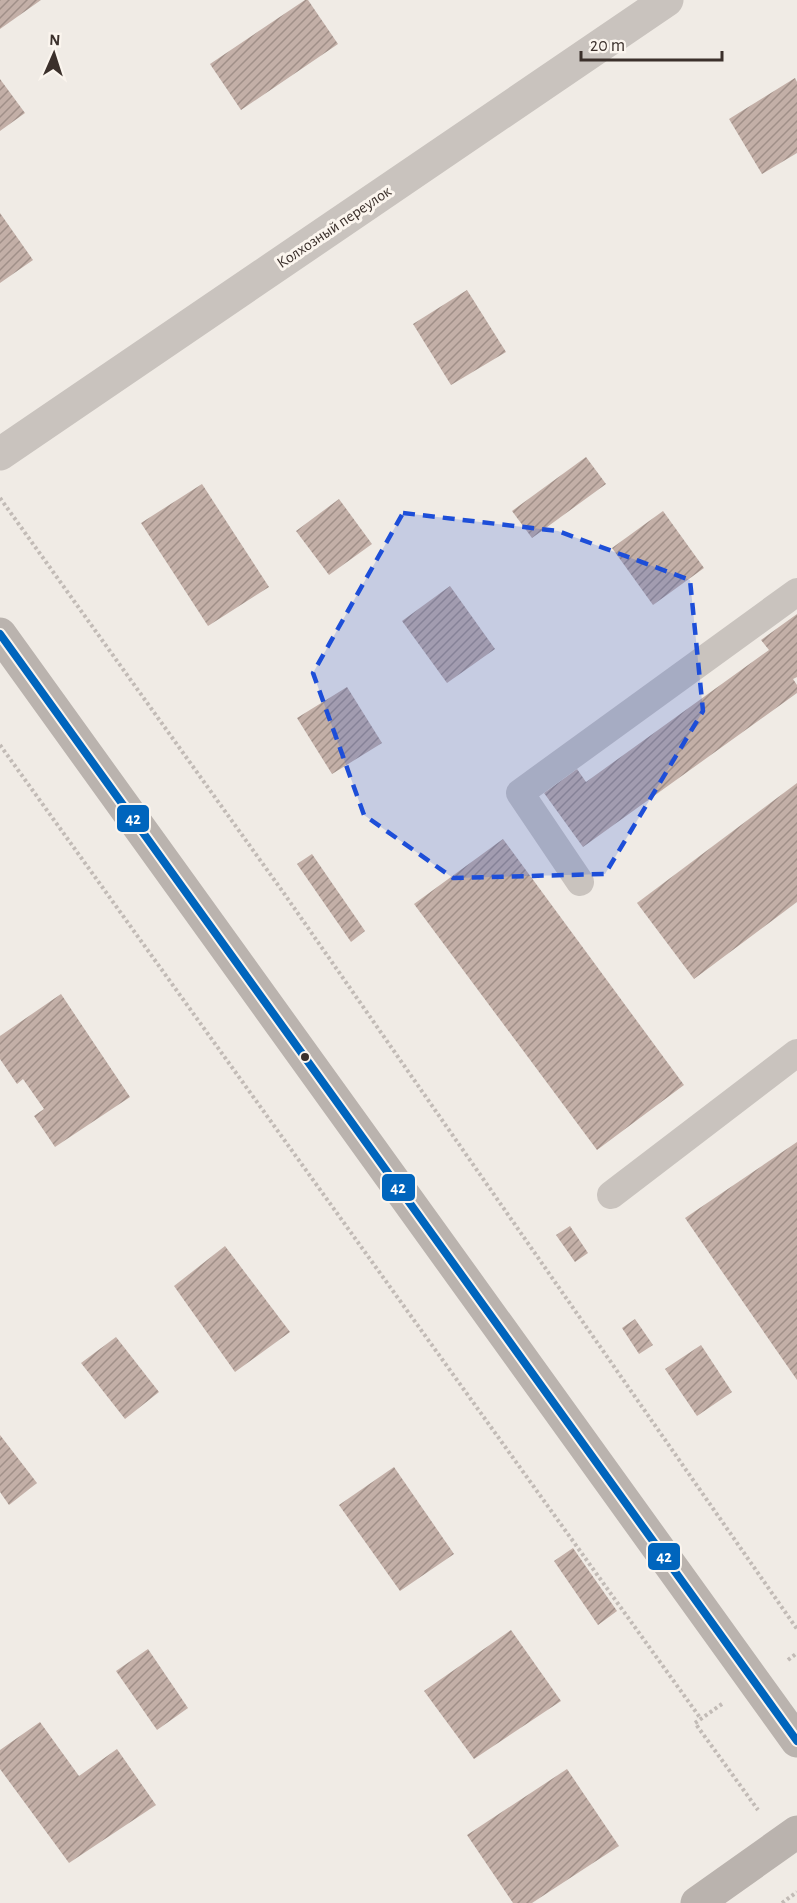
<svg xmlns="http://www.w3.org/2000/svg" width="797" height="1903" font-family="'Alegreya Sans',sans-serif">
<style>
.building{fill:url(#building-hatch)}
.lines{fill:none;stroke-linecap:round;stroke-linejoin:round}
.path{stroke:#c2bbb6;stroke-width:4;stroke-dasharray:3 3;stroke-linecap:butt}
.lane{stroke:#c9c3be;stroke-width:28}
.street{stroke:#c9c3be;stroke-width:33}
.secondary{stroke:#bab3ae;stroke-width:33}
.bus-1-casing{stroke:#fbf5ee;stroke-width:12}
.bus-1{stroke:#0065bd;stroke-width:8}
.marked{fill:#1d4ed8;fill-opacity:0.2;stroke:#1d4ed8;stroke-width:4.5;stroke-dasharray:12 8;stroke-linejoin:round}
.bus-dot{fill:#3b302b;stroke:#fbf5ee;stroke-width:2}
.labels{text-anchor:middle;dominant-baseline:central;stroke-width:6;stroke-linejoin:round;paint-order:stroke}
.street-label{font-size:16px;fill:#3b302b;stroke:#fbf5ee}
.line-badge{stroke:#fbf5ee;stroke-width:2}
.badge-label{font-size:16px;text-anchor:middle;font-weight:bold;fill:#fff}
</style>
<defs>
<pattern id="building-hatch" width="6" height="6" patternUnits="userSpaceOnUse" patternTransform="scale(1.5)"><rect width="6" height="6" fill="#c3afa7"/><path d="M-1 1l2-2M0 6l6-6M5 7l2-2" fill="none" stroke="#a08f88"/></pattern>
</defs>
<rect width="100%" height="100%" fill="#f0ebe5"/>
<g class="building">
<path d="M0,0H41L0,29Z"/>
<path d="M305,0H308L338,44L241,110L210,64Z"/>
<path d="M795,78L797,82V153L762,174L729,119Z"/>
<path d="M0,79L25,113L0,131Z"/>
<path d="M0,213L33,260L0,283Z"/>
<path d="M467,290L506,352L451,385L413,324Z"/>
<path d="M586,457L606,484L532,538L512,511Z"/>
<path d="M202,484L269,587L208,626L141,523Z"/>
<path d="M339,499L372,544L329,575L296,531Z"/>
<path d="M663,511L704,568L653,605L612,548Z"/>
<path d="M450,586L495,649L447,683L402,621Z"/>
<path d="M797,614V677L793,679L797,685V693L583,847L544,793L577,769L586,782L769,650L761,640Z"/>
<path d="M347,687L382,743L332,774L297,718Z"/>
<path d="M797,783V902L694,979L637,903Z"/>
<path d="M503,839L684,1085L597,1150L414,904Z"/>
<path d="M312,854L365,931L351,942L297,864Z"/>
<path d="M61,994L130,1097L55,1147L34,1116L44,1109L23,1079L17,1084L0,1059V1036Z"/>
<path d="M797,1142V1380L685,1218Z"/>
<path d="M570,1226L588,1253L575,1262L556,1235Z"/>
<path d="M225,1246L290,1332L235,1372L174,1286Z"/>
<path d="M635,1319L653,1345L639,1354L622,1328Z"/>
<path d="M116,1337L159,1392L125,1419L81,1363Z"/>
<path d="M701,1345L732,1392L697,1416L665,1369Z"/>
<path d="M0,1435L37,1483L9,1505L0,1492Z"/>
<path d="M394,1467L454,1554L400,1591L339,1505Z"/>
<path d="M573,1548L617,1611L598,1625L554,1561Z"/>
<path d="M511,1630L561,1701L474,1759L424,1691Z"/>
<path d="M148,1649L188,1708L157,1730L116,1671Z"/>
<path d="M40,1722L79,1776L117,1749L156,1805L69,1863L0,1769V1750Z"/>
<path d="M567,1769L619,1846L532,1903H513L467,1835Z"/>
</g>
<g class="lines">
<g class="path">
<path d="M0,498L283,892L797,1629"/>
<path d="M0,745L701,1719"/>
<path d="M788,1660L797,1653"/>
<path d="M722,1704L695,1723L758,1810"/>
<path d="M782,1903L797,1892"/>
</g>
<g class="lane">
<path d="M580,882L520,793L797,592"/>
<path d="M611,1195L797,1053"/>
</g>
<path class="street" d="M0,454L667,0"/>
<g class="secondary">
<path d="M0,634L797,1741"/>
<path d="M697,1903L797,1832"/>
</g>
<defs>
<path id="bus-1" d="M0,634L797,1741"/>
</defs>
<use href="#bus-1" class="bus-1-casing"/>
<use href="#bus-1" class="bus-1"/>
</g>
<path class="marked" d="M403,513L558,531L690,580L703,711L605,874L453,878L364,815L313,673Z"/>
<circle class="bus-dot" cx="305" cy="1057" r="5"/>
<g class="labels">
<g class="street-label">
<text transform="translate(334 227) rotate(-34)">Колхозный переулок</text>
</g>
</g>
<g class="line-badge">
<rect x="116" y="804" width="34" height="29" rx="6" fill="#0065bd"/>
<rect x="381" y="1173" width="35" height="29" rx="6" fill="#0065bd"/>
<rect x="647" y="1542" width="34" height="29" rx="6" fill="#0065bd"/>
</g>
<g class="badge-label">
<text x="133" y="824">42</text>
<text x="398" y="1193">42</text>
<text x="664" y="1562">42</text>
</g>
<g transform="translate(54 54) rotate(3)" stroke="#fbf5ee" stroke-width="4.5" paint-order="stroke">
<path d="M0-4.5L10 22L0 15L-10 22Z" fill="#3b302b"/>
<text y="-9" font-size="16" font-weight="bold" text-anchor="middle" fill="#3b302b">N</text>
</g>
<path d="M581 51v9h141v-9" fill="none" stroke="#3b302b" stroke-width="3"/>
<text x="590" y="51" font-size="18" fill="#3b302b" stroke="#fbf5ee" stroke-width="4.5" paint-order="stroke">20 m</text>
</svg>
